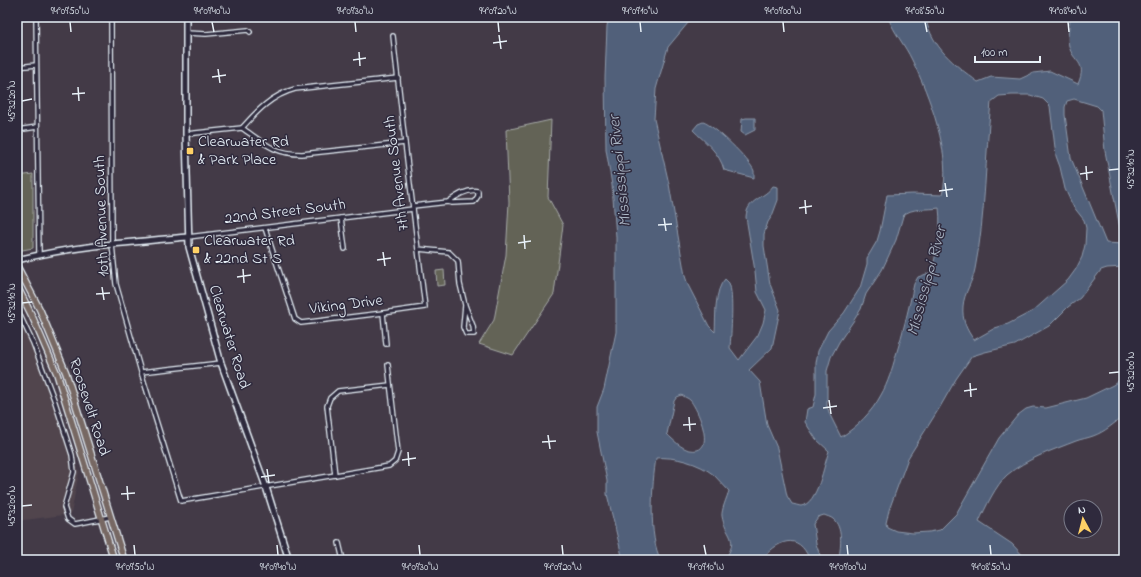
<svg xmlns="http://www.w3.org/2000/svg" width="1141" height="577" font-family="'Indie Flower',sans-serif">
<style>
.built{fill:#51454e}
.green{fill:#646456;stroke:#a6aaa7}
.water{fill:#51607a;stroke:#8d9aac;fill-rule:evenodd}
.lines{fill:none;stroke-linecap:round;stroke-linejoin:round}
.street-casing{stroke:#e8f1f8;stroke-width:6}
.secondary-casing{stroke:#e8f1f8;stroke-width:8}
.primary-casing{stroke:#e8f1f8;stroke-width:8}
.street{stroke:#2f2a3d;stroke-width:3.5}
.secondary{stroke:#2f2a3d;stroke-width:5}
.primary{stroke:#776864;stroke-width:5.5}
.ticks{fill:none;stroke:#e8f1f8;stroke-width:1.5}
.poi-dot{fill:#ffd166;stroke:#2f2a3d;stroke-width:1.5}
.labels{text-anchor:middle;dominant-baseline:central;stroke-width:3;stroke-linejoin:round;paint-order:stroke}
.poi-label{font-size:16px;fill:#e8f1f8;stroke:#2f2a3d;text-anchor:start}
.street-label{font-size:16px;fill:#e8f1f8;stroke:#2f2a3d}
.water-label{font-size:17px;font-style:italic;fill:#acb7c6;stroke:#2f2a3d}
.neatline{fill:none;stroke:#e8f1f8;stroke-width:1.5}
.ticks-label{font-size:10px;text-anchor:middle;fill:#e8f1f8}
</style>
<rect width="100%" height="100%" fill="#433a47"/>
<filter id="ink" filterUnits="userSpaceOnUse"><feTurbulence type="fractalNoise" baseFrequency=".025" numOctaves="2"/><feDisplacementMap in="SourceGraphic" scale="8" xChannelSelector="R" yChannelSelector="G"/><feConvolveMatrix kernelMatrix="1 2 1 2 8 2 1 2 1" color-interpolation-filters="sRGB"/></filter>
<g filter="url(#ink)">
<path class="built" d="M17,303L36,341L54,391L79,472L71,514L17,521Z"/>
<g class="green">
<path d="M551,120L548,197L563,225L554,294L513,355L479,344L494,320L506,255L509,202L506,130Z"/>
<path d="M33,174V248L17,251V176Z"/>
<path d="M444,270L445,285L437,286L436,271Z"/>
</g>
<g class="water">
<path d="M609,17H693L668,47L656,89L654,119L669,184L685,276L688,285L709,326L715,332C716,317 714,290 725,279C726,280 728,282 729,283C734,295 731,334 730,348L739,360L758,335L763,323L766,310L757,292L755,271L746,217C747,199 764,199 773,186L778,187V200L772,216L768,222L764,234V246L770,284L780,310L772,348L749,370L760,382L767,425L777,448L787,496L792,504C794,504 799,506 801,506C818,504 824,464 829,451L816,439L805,422L807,409L813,407L816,394V363L818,351L828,331L844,313L860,288L867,264V258L877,241L880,231L887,195L913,194L942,195C953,158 929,94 912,60C905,45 894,33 888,17H925C933,49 954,64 978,82L991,77L1020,79L1033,73L1050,71L1078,84C1088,61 1073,63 1069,46C1067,40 1069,23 1071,17H1124V267L1107,268L1101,270L1080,298L1068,307L1049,326L1015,345L985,352L972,356L956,379L940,407L908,458L889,510L886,523L887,527L896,531L913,533L929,532L940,530L956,514L999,438L1018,415L1026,409L1033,407L1046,408L1086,398L1113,385L1124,377V416C1114,423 1105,432 1093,436C1088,438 1081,439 1076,441C1053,450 1026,459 1007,475C996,485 985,508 979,522L1012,544L1027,560H810C798,530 777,541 761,560H724C741,538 725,536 722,516C721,511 727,497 729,491C724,486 719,480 714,475C699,463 674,456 656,458C652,483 648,538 661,560H623L607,494V481L597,432V407L604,389L616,332V237L612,185L606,149L605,78L607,26ZM1012,95H1030L1043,99L1050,106L1056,156L1060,167L1065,189L1073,206L1084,220L1086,228L1085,245L1082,257L1076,269L1068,280L1033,311L1008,324L995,328L974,340C966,329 962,320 963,306C964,293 973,281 975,269C986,214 985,157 991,102L999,96ZM1074,99L1097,106L1101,110L1105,151L1123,244L1106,243L1071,158L1065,115V107L1067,101ZM939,208C942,230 936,251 932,272L918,277L914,284C909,308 903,332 896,355C892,369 888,383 881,395C872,412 857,427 841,437L830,415L827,406V371L831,357L839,342L854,320L861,309L866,294L882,270L896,240L903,216C910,207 929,210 939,208ZM682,395C684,397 688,398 690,400C698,409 718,455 690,450C682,449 673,440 667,434L674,401L677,397ZM824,515C826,516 831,517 833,519C843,527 841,546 839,557L834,560L821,558L816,544L813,524L818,517Z"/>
<path d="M746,118H755V130L745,135L741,132L742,119Z"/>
<path d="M703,122C714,125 751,161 754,171C754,173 754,175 754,178L724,170C720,153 705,142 693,130L698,124Z"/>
</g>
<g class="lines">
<defs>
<g id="street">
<path d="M36,17L39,255"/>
<path d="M111,17L112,244L116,284L141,372L181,501L389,466L395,461L398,452L388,365"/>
<path d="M186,33L206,34L248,30L250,32"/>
<path d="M17,67L36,65"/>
<path d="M242,128C257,111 272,95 295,89L398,78"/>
<path d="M242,128C264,143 274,154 302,154L405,143"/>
<path d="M17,130L37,127"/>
<path d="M186,134L242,128"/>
<path d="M413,206L448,202L452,203L474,202L478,196V191C468,188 456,196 448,202"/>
<path d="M341,218L345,249"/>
<path d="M265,228L295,319L301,323L383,313L425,307L405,143L393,36"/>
<path d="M188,237L413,209"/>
<path d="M418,249L449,252L458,261L460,284L465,305L463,327L466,334H474L473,326L465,305"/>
<path d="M17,309L33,343L55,402L72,455L74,472L64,507L68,519L75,524L110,517"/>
<path d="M383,313L386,344"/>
<path d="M141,372L221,363"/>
<path d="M335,475L327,406L330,398L338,391L390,385"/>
<path d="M339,543L343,560"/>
</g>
<g id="secondary">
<path d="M186,17V134L189,247L221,363L266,487L289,560"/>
<path d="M17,260C73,246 131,242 188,237"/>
</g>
<g id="primary">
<path d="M17,266L40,310L66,373L124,560"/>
<path d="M17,286L32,316L57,374L114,560"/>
</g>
</defs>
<use href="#street" class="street-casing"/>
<use href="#secondary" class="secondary-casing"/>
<use href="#primary" class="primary-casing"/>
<use href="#street" class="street"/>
<use href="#secondary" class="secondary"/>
<use href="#primary" class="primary"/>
</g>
</g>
<path class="ticks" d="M70,22L71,32M212,22L214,32M355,22L356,32M498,22L499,32M640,22L641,32M783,22L784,32M925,22L927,32M1068,22L1069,32M499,35L501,49M493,43L507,41M359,52L360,66M353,60L366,58M218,69L220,83M212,77L226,75M78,87L79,101M72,94L85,93M22,101L32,99M1086,166L1087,180M1109,170L1119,169M1080,174L1093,172M945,183L947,197M939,191L953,189M805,200L806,214M799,208L812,206M664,218L666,231M658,225L672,224M524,235L525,249M518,243L531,241M383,252L385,266M377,260L391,258M243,269L244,283M237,277L251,275M102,287L104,300M96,294L110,293M22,303L32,302M1109,373L1119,372M970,383L971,397M964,391L977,389M829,400L831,414M823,408L837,406M689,417L690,431M683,425L696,424M548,435L550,449M542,442L556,441M408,452L409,466M402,460L416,458M267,469L269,483M261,477L275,475M127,486L128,500M121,494L135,493M22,506L32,505M134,545L135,555M277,545L278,555M419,545L420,555M562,545L563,555M704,545L706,555M847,545L848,555M990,545L991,555"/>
<g class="poi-dot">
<rect x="186" y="147" width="8" height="8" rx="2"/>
<rect x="192" y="246" width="8" height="8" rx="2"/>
</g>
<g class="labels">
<g class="poi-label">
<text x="198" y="142">Clearwater Rd<tspan x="198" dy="18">&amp; Park Place</tspan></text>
<text x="204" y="241">Clearwater Rd<tspan x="204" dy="18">&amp; 22nd St S</tspan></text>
</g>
<g class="street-label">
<text transform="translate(397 173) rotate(-97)">7th Avenue South</text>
<text transform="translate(285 212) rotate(-7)">22nd Street South</text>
<text transform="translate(102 216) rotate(-92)">10th Avenue South</text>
<text transform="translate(346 305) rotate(-7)">Viking Drive</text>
<text transform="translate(229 337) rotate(73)">Clearwater Road</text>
<text transform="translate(89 407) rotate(72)">Roosevelt Road</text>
</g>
<g class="water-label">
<text transform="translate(620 171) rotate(-96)">Mississippi River</text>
<text transform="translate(927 281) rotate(-75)">Mississippi River</text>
</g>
</g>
<rect width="1141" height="577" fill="none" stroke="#2f2a3d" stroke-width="44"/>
<g transform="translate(1083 519) rotate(353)"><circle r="19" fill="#2f2a3d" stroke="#797a88"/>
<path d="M0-3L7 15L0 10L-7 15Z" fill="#ffd166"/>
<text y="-6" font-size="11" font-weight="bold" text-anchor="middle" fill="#e8f1f8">N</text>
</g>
<path d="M975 56v6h65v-6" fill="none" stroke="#e8f1f8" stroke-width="2"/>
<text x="981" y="56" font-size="12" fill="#e8f1f8" stroke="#2f2a3d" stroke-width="3" paint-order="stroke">100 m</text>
<rect x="22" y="22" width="1097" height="533" class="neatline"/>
<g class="ticks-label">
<text x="70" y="14">94°09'50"W</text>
<text x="212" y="14">94°09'40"W</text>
<text x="355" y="14">94°09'30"W</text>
<text x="498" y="14">94°09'20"W</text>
<text x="640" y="14">94°09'10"W</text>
<text x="783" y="14">94°09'00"W</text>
<text x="925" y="14">94°08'50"W</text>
<text x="1068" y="14">94°08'40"W</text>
<text transform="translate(11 101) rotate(-90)" y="4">45°32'20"N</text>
<text transform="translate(1130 169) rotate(-90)" y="4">45°32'10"N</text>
<text transform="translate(11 303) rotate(-90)" y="4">45°32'10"N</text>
<text transform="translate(1130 372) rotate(-90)" y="4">45°32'00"N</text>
<text transform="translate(11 506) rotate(-90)" y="4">45°32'00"N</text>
<text x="135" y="570">94°09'50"W</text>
<text x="278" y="570">94°09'40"W</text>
<text x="420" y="570">94°09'30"W</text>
<text x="563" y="570">94°09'20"W</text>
<text x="706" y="570">94°09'10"W</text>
<text x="848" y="570">94°09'00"W</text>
<text x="991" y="570">94°08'50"W</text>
</g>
</svg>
